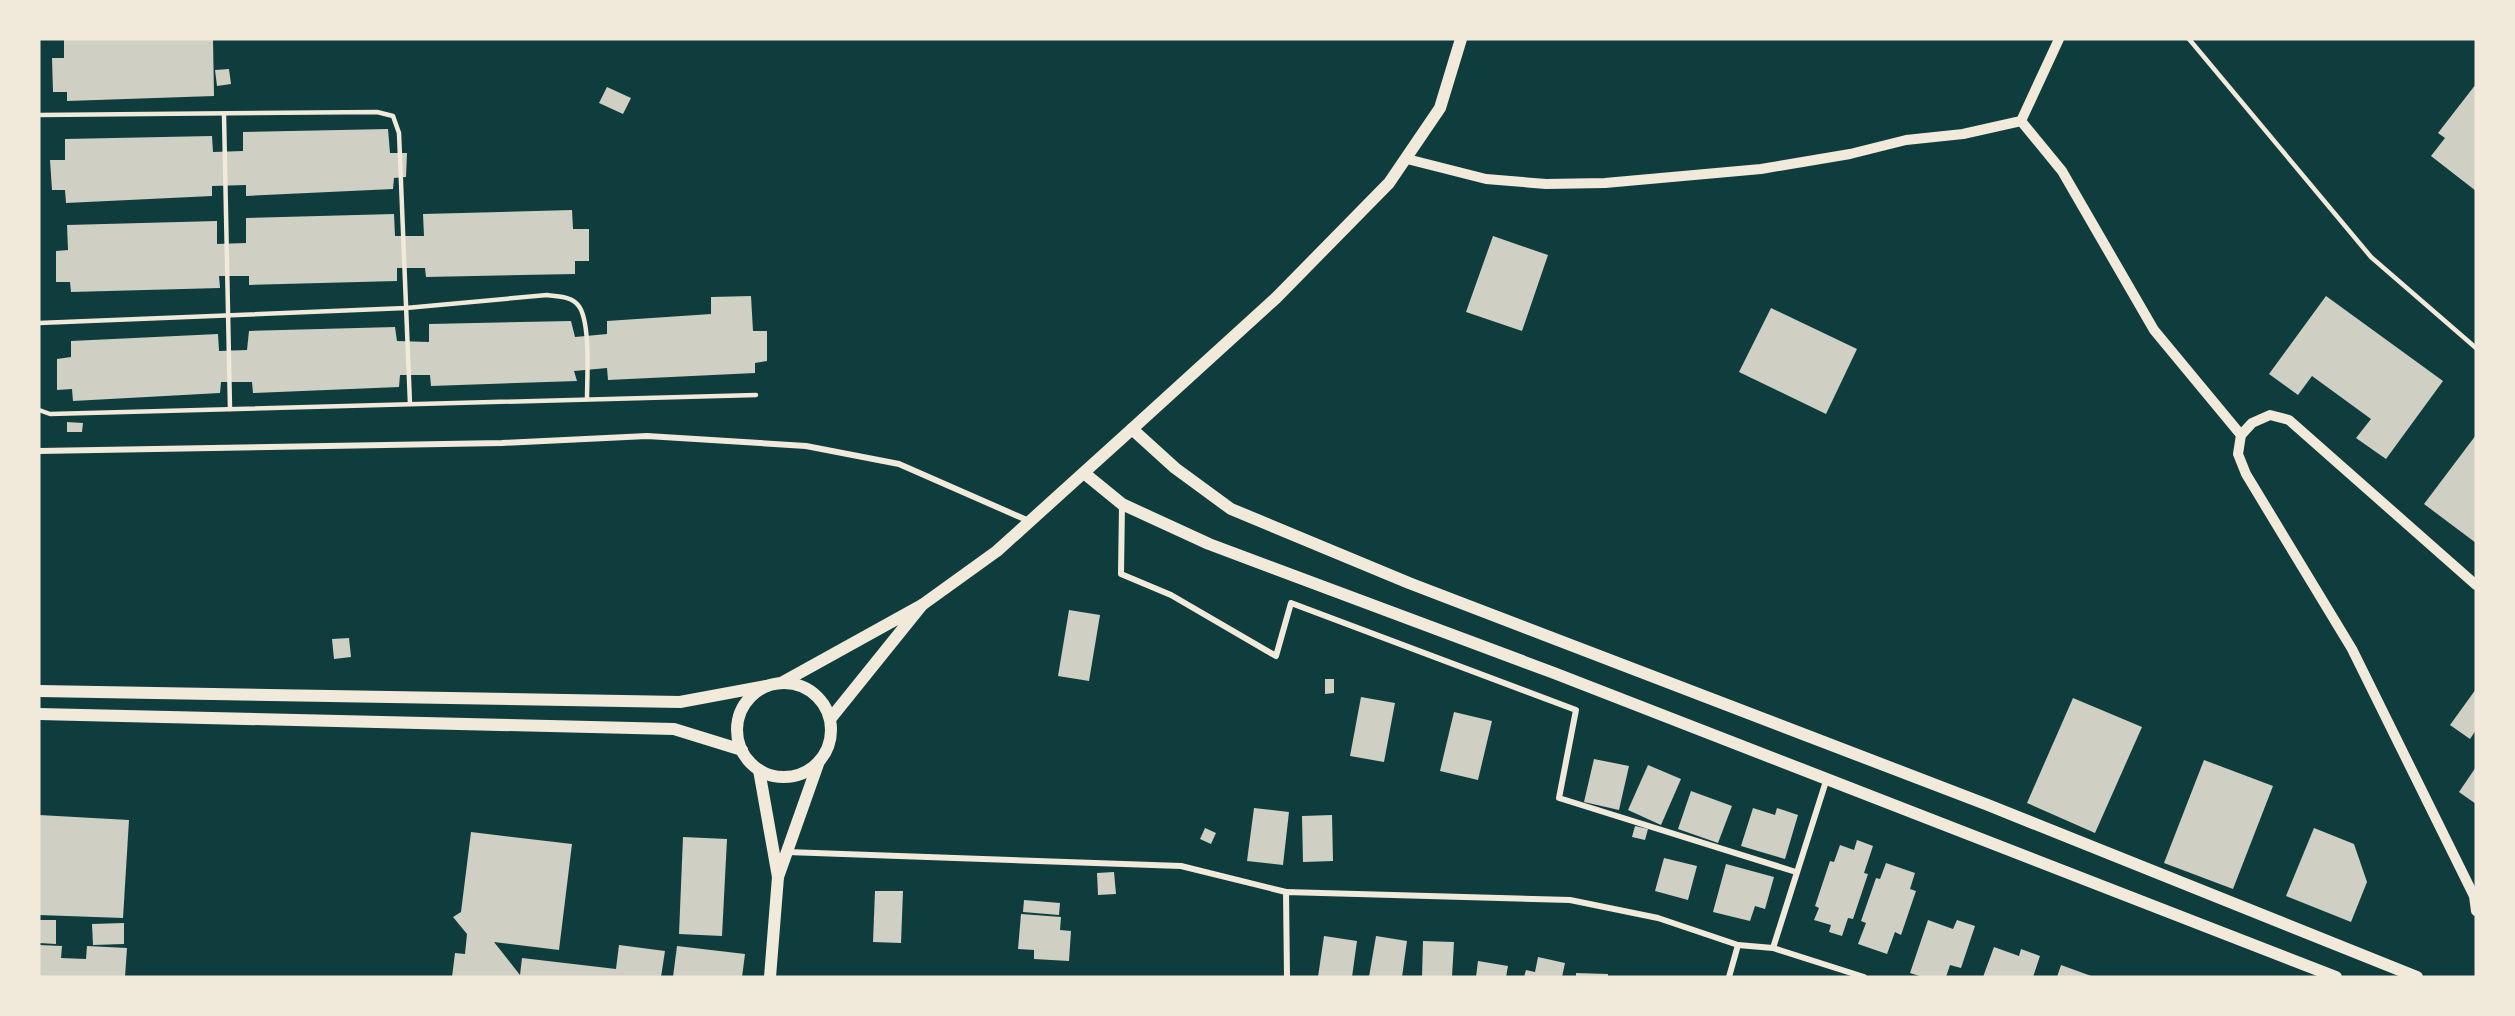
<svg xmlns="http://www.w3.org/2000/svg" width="2515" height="1016" font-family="Bitter,serif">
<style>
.building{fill:#cfcfc3}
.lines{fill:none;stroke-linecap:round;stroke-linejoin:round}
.service{stroke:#f1e9da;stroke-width:4.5}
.minor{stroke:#f1e9da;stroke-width:6}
.tertiary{stroke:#f1e9da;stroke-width:10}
.secondary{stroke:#f1e9da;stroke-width:12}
</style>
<rect width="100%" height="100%" fill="#0f3d3e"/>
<g class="building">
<path d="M64,39H213L214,96L67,101V92H53L52,58H64Z"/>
<path d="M229,69L231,84L217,86L215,70Z"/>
<path d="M2476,84V191L2431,156L2445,138L2438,133Z"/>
<path d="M607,87L631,98L623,114L599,103Z"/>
<path d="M388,129L390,153H407L406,177L394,178L393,189L246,196V185L212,186V196L66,203L65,190H52L50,160H65V139L212,136L213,152L243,151V132Z"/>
<path d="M572,210L573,229H589V261H575V274L426,277L425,268H397V281L249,285V276H219L220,288L71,292L70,282H56V251L68,250L67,225L217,221V244L246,243V218L394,214L395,236H424L423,214Z"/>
<path d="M1493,236L1548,255L1522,331L1466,312Z"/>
<path d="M751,296L753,331H767V361L755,363V373L608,380L607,368L574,371L577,381L431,386L430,375H400L399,387L253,393L252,382H221L220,393L73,401L72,389L57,390V359L71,357V341L218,334L219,351L247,350L249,331L395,327L397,341L429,342V324L571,321L575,337L607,334V321L711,314V297Z"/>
<path d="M2326,296L2443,381L2386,459L2356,438L2371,419L2312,376L2298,395L2269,374Z"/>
<path d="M1771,308L1857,349L1826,414L1739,372Z"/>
<path d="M67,422L83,423L82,432H67Z"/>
<path d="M2476,435V543L2424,504Z"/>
<path d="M1069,610L1100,615L1089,681L1058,676Z"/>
<path d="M349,638L351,657L334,659L332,639Z"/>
<path d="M1325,679H1334V693L1325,694Z"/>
<path d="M2476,689V730L2470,739L2450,725Z"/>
<path d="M1361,697L1395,703L1384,762L1350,756Z"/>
<path d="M2073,698L2142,727L2095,833L2027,803Z"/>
<path d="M1454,712L1492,721L1478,780L1440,771Z"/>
<path d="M1594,759L1629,766L1619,810L1584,802Z"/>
<path d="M2204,760L2273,786L2233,889L2164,863Z"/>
<path d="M1648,765L1681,779L1661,825L1628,810Z"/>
<path d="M2476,767V804L2459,792Z"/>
<path d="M1691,791L1732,806L1718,843L1678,829Z"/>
<path d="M1254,808L1289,812L1283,865L1247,861Z"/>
<path d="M1753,808L1775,815L1777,808L1798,815L1785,859L1741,846Z"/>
<path d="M39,815L129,820L123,918L39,915Z"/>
<path d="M1332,815L1333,861L1303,862L1302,816Z"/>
<path d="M1635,826L1648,829L1645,840L1632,837Z"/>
<path d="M1205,828L1216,833L1211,844L1200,839Z"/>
<path d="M2314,828L2354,844L2367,882L2351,922L2286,896Z"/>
<path d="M471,832L572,844L559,950L494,942L520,975L522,958L616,969L619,945L665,951L661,977H452L455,953L465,954L467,934L453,917L461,912Z"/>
<path d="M683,837L727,839L722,936L679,934Z"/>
<path d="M1857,840L1873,846L1864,873L1868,874L1853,919L1848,918L1842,936L1829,932L1831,925L1814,920L1819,908L1815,906L1830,861L1834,862L1840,845L1854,850Z"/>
<path d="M1664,858L1697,866L1688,900L1655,891Z"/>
<path d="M1886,863L1915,873L1910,889L1916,891L1901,935L1895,932L1887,954L1858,944L1866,923L1861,921L1876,878L1880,879Z"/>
<path d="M1726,864L1774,877L1765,909L1755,906L1750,921L1713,912Z"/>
<path d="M1114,872L1116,894L1098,895L1097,873Z"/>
<path d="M875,891H903L901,943L873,942Z"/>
<path d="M1024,900L1060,903L1059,915L1023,912Z"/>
<path d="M1021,914L1061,917L1060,930L1071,931L1069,961L1034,959V950L1018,949Z"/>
<path d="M39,920H56V944L39,943Z"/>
<path d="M1928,920L1953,929L1957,920L1975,926L1961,968L1950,965L1946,977H1923L1910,973Z"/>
<path d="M124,923V944L93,945L92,924Z"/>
<path d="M1324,936L1357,941L1352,977H1318Z"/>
<path d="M1376,936L1407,941L1402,977H1369Z"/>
<path d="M1423,941L1454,942L1452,977H1422Z"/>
<path d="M39,945L62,946L61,958L86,959L87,946L127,948L125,977H39Z"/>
<path d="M677,946L745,954L742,977H673Z"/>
<path d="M1994,947L2019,956L2021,949L2040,956L2033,977H1983Z"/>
<path d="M1538,957L1565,963L1562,977H1524L1526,970L1535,972Z"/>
<path d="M1478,961L1508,966L1506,977H1476Z"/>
<path d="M2061,965L2094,977H2057Z"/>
<path d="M1576,973L1608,974V977H1576Z"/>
</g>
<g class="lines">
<g class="service">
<path d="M2189,39L2371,257L2476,348"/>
<path d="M39,115L377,112L393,116L399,133L410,404"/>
<path d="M224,115L230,409"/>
<path d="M39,323L406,308L547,295C558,297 571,296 578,305C591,320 587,379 587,399"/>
<path d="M39,410L50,414L756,395"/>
</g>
<g class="minor">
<path d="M39,451L502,443L647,436L806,446L899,464L1029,521"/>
<path d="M1122,505L1121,574L1171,595L1276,656L1291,603L1576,710L1559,798L1796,872"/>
<path d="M787,852L1181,866L1286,892"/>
<path d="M1773,948L1827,778"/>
<path d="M1287,977L1286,892L1570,900L1658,918L1738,945L1773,948L1864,977"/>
<path d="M1729,977L1738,945"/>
</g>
<g class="tertiary">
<path d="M2021,121L2062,171L2154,330L2241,435"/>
<path d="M1407,159L1486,179L1546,184L1605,183L1761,169L1850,154L1906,140L1963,134L2021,121L2059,39"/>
<path d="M2476,585L2289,420L2270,415L2252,423L2241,435L2238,454L2246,474L2352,649L2474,896L2476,911"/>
</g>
<g class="secondary">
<path d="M1132,429L1175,468L1231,509L1409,583L1988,805L2417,977"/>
<path d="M1084,473L1122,504L1209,544L1554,673L2336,977"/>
<path d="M922,605L997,551L1132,429L1276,298L1389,183L1440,108L1461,39"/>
<path d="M783,682L922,605L831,718"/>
<circle cx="784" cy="730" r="47"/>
<path d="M39,691L680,702L766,686"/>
<path d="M39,714L674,729L742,750"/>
<path d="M759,770L778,877L818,764"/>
<path d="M770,977L778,877"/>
</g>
</g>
<rect width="2515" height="1016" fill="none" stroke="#f1e9da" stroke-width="81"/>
</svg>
